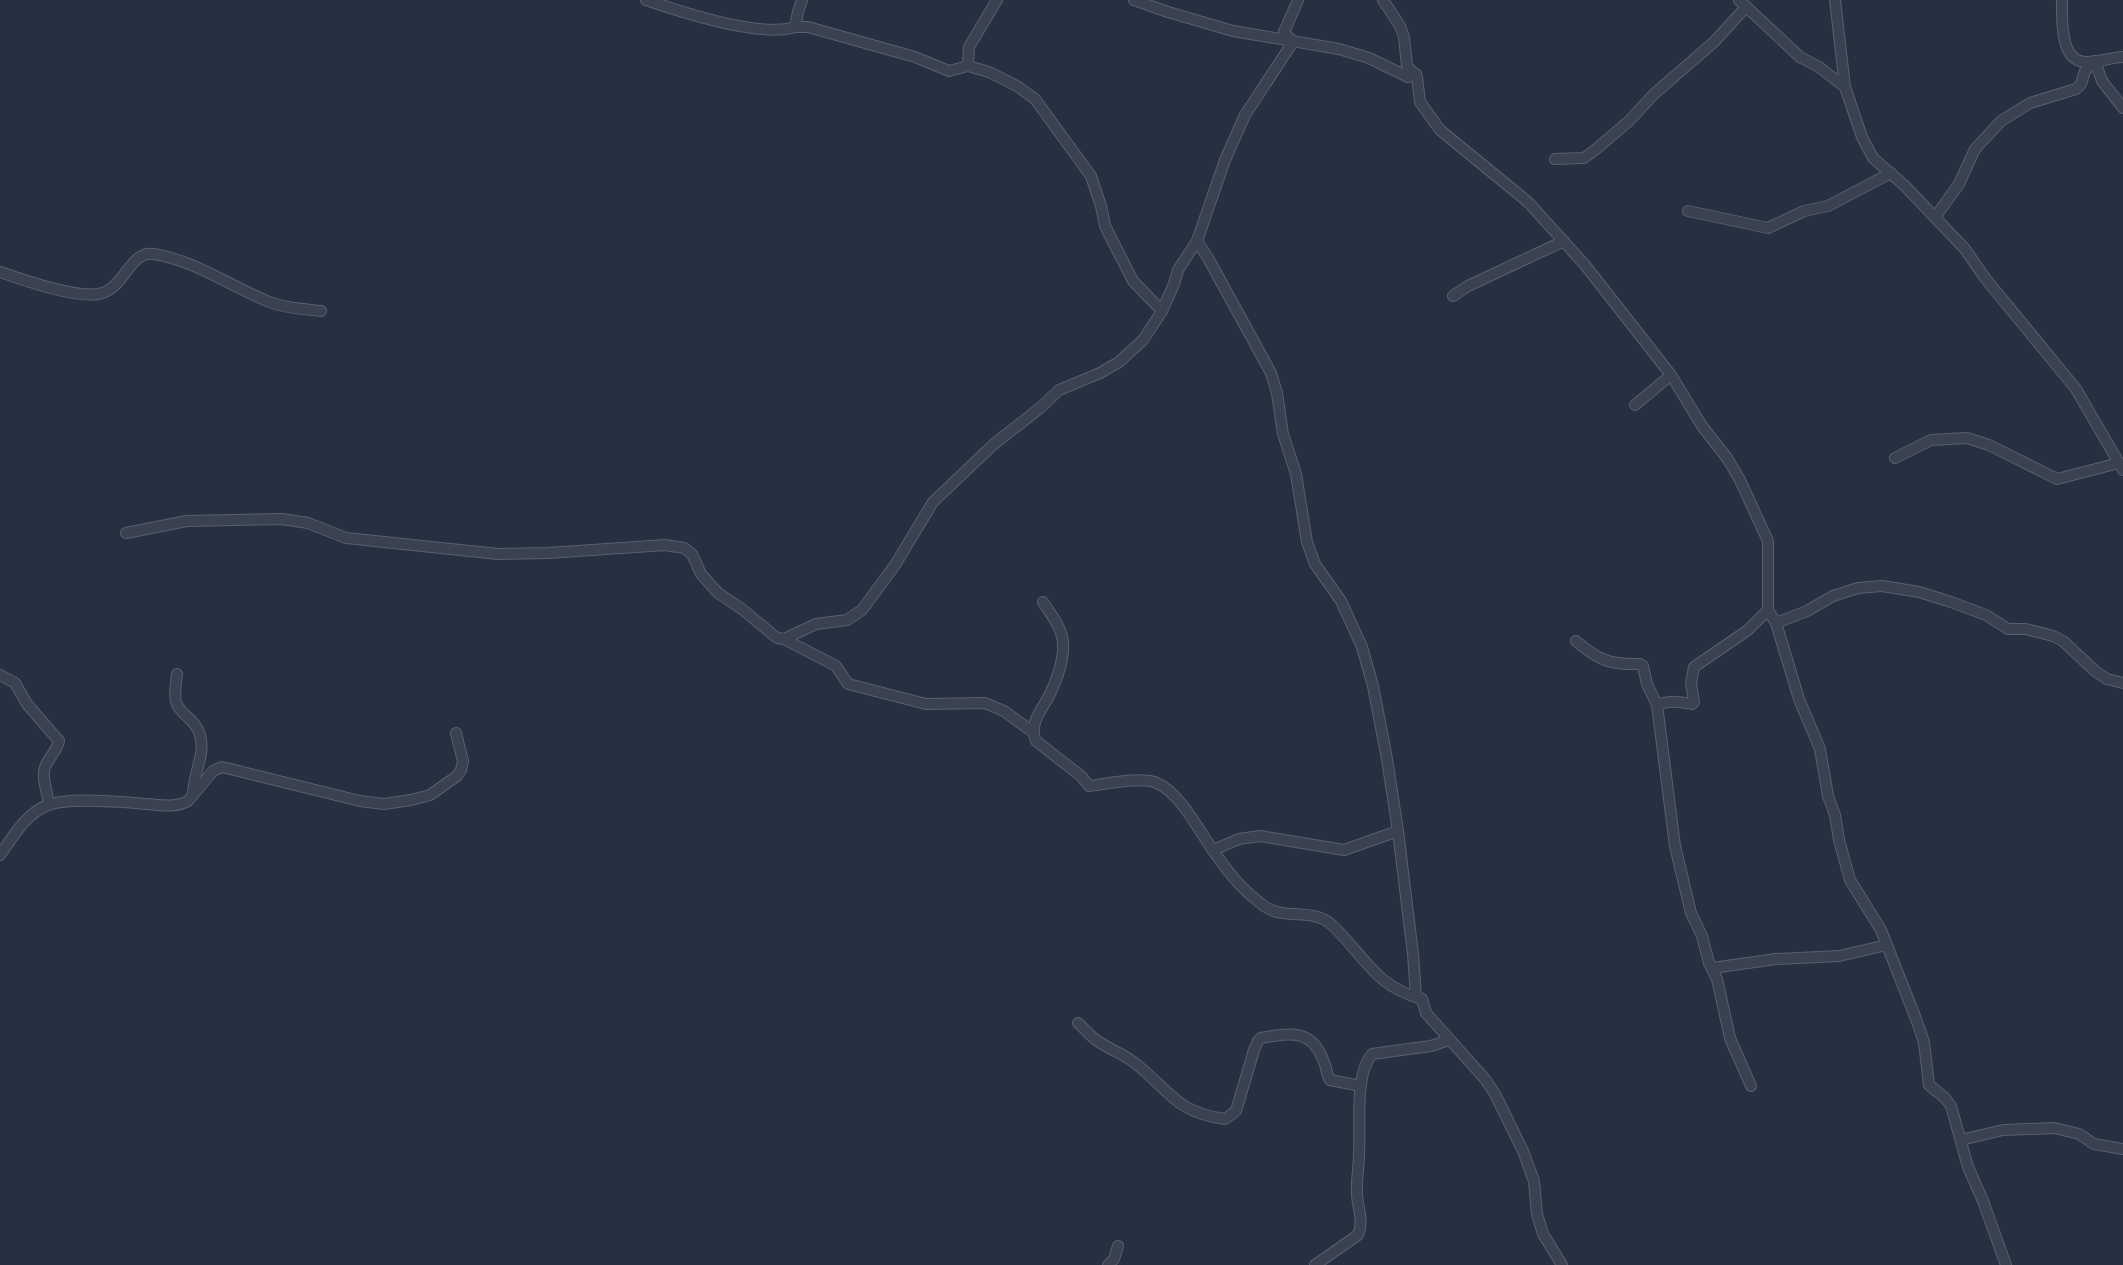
<svg xmlns="http://www.w3.org/2000/svg" width="2123" height="1265" font-family="Overpass,sans-serif">
<style>
.lines{fill:none;stroke-linecap:round;stroke-linejoin:round}
.minor-casing{stroke:#58606e;stroke-width:12}
.minor{stroke:#3a4251;stroke-width:10}
</style>
<rect width="100%" height="100%" fill="#263041"/>
<g class="lines">
<defs>
<g id="minor">
<path d="M646,0C681,12 761,38 795,27"/>
<path d="M802,0L798,12L795,27H808L915,57L949,71L968,66L969,47L997,0"/>
<path d="M1134,0L1168,12L1233,31L1339,49L1369,58L1408,77L1416,74"/>
<path d="M1383,0L1400,26L1404,37L1407,66L1417,77L1420,102L1440,130L1528,202L1585,265L1671,375L1702,426L1727,458L1740,480L1768,541V610L1776,623L1799,699L1820,749L1828,796L1835,815L1839,840L1850,880L1881,930L1916,1019L1924,1042L1929,1085L1945,1098L1951,1106L1968,1167L1983,1201L2006,1265"/>
<path d="M1739,0L1800,57L1819,67L1845,87L1862,137L1873,158L1905,186L1965,249L1985,278L2076,389L2123,470"/>
<path d="M1835,0L1845,87"/>
<path d="M2062,0C2062,17 2060,55 2080,61C2091,65 2111,57 2123,57"/>
<path d="M2095,61L2102,81L2123,108"/>
<path d="M968,66L989,72L1017,86L1035,99L1091,176L1101,206L1105,226L1133,281L1162,311"/>
<path d="M1555,159L1584,158L1595,150L1629,121L1654,94L1714,42L1746,7"/>
<path d="M1688,211L1768,228L1804,211L1828,206L1891,173"/>
<path d="M1936,216L1959,184L1975,149L2001,121L2030,103L2076,89L2081,84L2085,71L2095,61"/>
<path d="M1197,241L1208,258L1271,373L1277,393L1283,434L1296,474L1307,542L1315,564L1341,601L1362,647L1373,686L1387,759L1398,831L1413,954L1416,997L1422,999L1426,1013L1485,1079L1495,1094L1523,1151L1534,1181L1537,1214L1543,1234L1562,1265"/>
<path d="M0,272C23,280 74,298 98,294C125,290 129,250 154,254C196,261 228,285 267,301C284,308 303,309 321,311"/>
<path d="M1453,296L1468,286L1564,241"/>
<path d="M1635,405L1671,375"/>
<path d="M1895,458L1931,440L1967,438L1989,445L2057,479L2119,463"/>
<path d="M126,533L187,521L282,519L308,523L346,538L498,554L548,553L665,545L684,548L692,554L701,574L718,593L742,609L777,638L784,639L816,624L847,620L862,610L895,565L933,502L994,444L1040,408L1059,390L1100,373L1119,362L1143,340L1162,311L1174,284L1178,270L1197,241L1225,160L1245,115L1293,42L1284,32L1298,0"/>
<path d="M1043,602C1051,614 1063,630 1063,644C1064,661 1057,679 1050,694C1043,708 1028,724 1036,741L1081,776L1089,786C1106,784 1141,776 1157,783C1181,793 1201,835 1217,856C1229,874 1246,893 1264,906C1285,921 1313,907 1332,925C1365,956 1374,986 1422,999"/>
<path d="M1776,623L1807,611L1833,596L1858,588L1882,586L1919,592L1951,602L1986,615L2008,629H2026L2053,636L2063,641L2095,671L2107,679L2123,683"/>
<path d="M784,639L836,666L848,684L926,704L985,703L1004,711L1034,733"/>
<path d="M1576,641C1598,660 1610,665 1640,664L1643,666L1647,684L1657,705L1675,846L1691,913L1702,936L1709,963L1717,979L1730,1038L1751,1086"/>
<path d="M177,674C176,682 174,693 176,702C180,715 196,719 200,735C206,754 193,774 193,794"/>
<path d="M0,675L15,683L27,704L59,741C57,751 49,757 45,767C41,778 48,793 49,805"/>
<path d="M1657,705C1670,700 1678,702 1692,704L1694,702L1691,683L1694,667L1748,630L1768,610"/>
<path d="M1213,850L1239,839L1260,836L1344,850L1398,831"/>
<path d="M0,855C13,837 26,813 48,805C70,797 123,802 147,804C160,805 176,808 188,801L213,771L222,767L360,801L384,804L411,800L430,795L457,776L461,770L463,761L456,733"/>
<path d="M1712,968L1776,959L1839,956L1887,945"/>
<path d="M1078,1023C1084,1028 1089,1035 1095,1039C1106,1048 1120,1052 1132,1061C1169,1088 1173,1112 1225,1119L1236,1111L1254,1050L1258,1041L1261,1038C1290,1033 1312,1028 1324,1062C1327,1068 1326,1074 1330,1080L1361,1086"/>
<path d="M1961,1140L2003,1130L2055,1128L2079,1134L2094,1144L2123,1149"/>
<path d="M1108,1265L1114,1259L1118,1246"/>
<path d="M1315,1265L1358,1235C1364,1221 1358,1209 1357,1195C1356,1181 1359,1167 1359,1153C1361,1125 1354,1076 1372,1054L1431,1046L1449,1040"/>
</g>
</defs>
<use href="#minor" class="minor-casing"/>
<use href="#minor" class="minor"/>
</g>
</svg>
